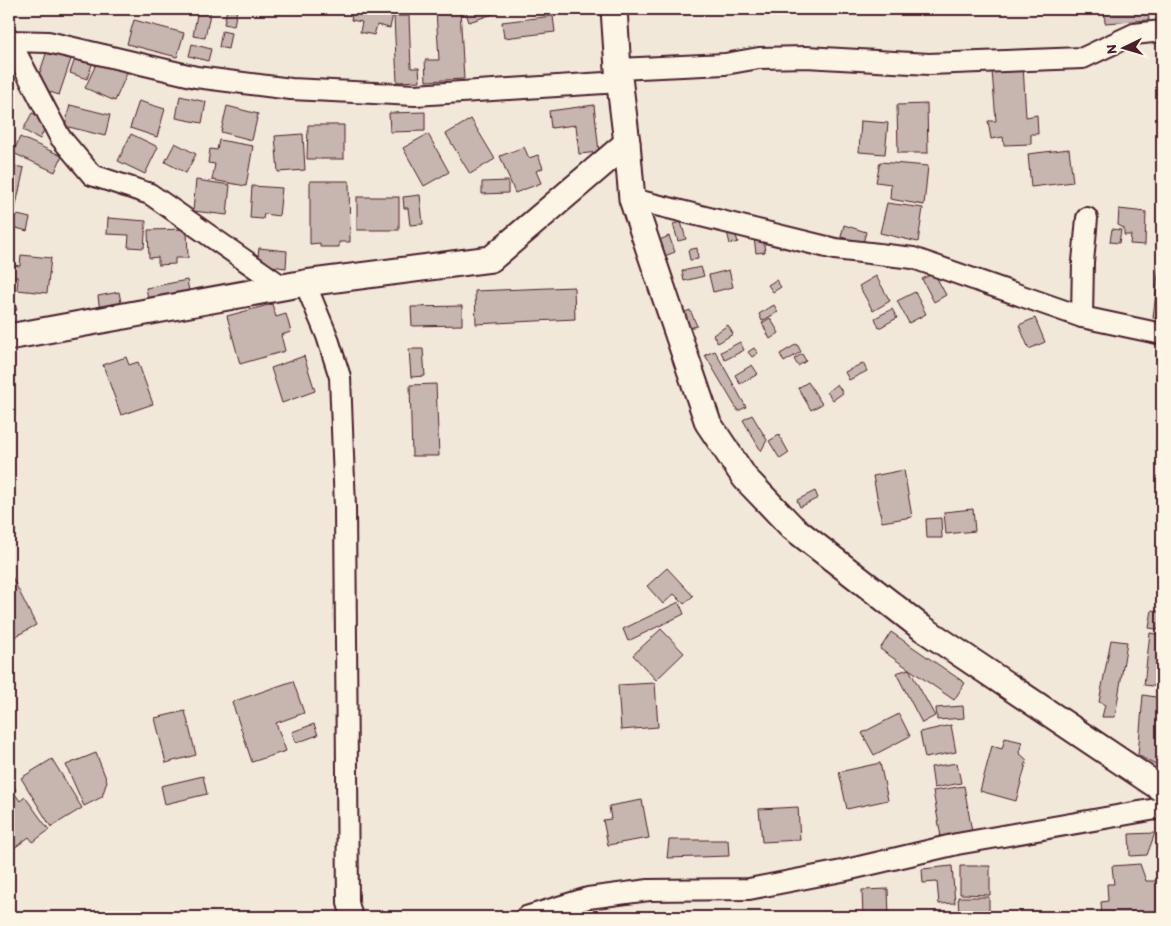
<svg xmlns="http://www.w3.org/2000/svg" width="1171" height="926" font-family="Itim,sans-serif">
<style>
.building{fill:#c7b6af;stroke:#4a1f2b}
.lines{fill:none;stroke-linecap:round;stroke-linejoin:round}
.minor-casing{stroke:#4a1f2b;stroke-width:24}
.tertiary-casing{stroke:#4a1f2b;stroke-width:29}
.minor{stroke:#fcf5e5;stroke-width:20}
.tertiary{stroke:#fcf5e5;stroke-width:25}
</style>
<rect width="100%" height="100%" fill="#f1e8da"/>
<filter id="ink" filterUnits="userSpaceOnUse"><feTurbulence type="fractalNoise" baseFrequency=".02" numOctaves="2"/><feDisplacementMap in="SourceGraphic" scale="10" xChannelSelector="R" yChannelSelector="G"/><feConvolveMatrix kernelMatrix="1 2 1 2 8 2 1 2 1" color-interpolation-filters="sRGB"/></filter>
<g filter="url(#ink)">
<g class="building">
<path d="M198,9H211L205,38L193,36Z"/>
<path d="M227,9H237L234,26L224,24Z"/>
<path d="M353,9H394L390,28L377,25L374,35L360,32L362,22L351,20Z"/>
<path d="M460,9L464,79L426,81L425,60H439L436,10Z"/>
<path d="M465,9H501L502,11L469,22Z"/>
<path d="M1104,9H1148L1149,20L1105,23Z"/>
<path d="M394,16H409L411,68H419L420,81L397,82Z"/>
<path d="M553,16L555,32L504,38L502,22Z"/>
<path d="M134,20L184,33L177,57L127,44Z"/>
<path d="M222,31L231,33L228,49L219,47Z"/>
<path d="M192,44L211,49L208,61L189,56Z"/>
<path d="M47,51L71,59L59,95L35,87Z"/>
<path d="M77,53L94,59L87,79L70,73Z"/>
<path d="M99,58L128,71L115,101L85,88Z"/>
<path d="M1023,65L1026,117L1037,115L1038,134H1031V144L1004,145L1003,137L991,139L988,121H996L992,71Z"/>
<path d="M180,96L206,102L202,123L176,118Z"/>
<path d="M139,101L165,109L157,137L130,128Z"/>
<path d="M927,104L928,153H898L897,105Z"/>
<path d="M70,105L110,115L105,136L65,126Z"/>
<path d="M594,105L599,152L579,154L576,125L551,128L549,111Z"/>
<path d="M227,106L258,114L252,140L221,132Z"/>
<path d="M425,112V131L390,132L389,113Z"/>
<path d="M32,113L48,121L40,139L23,130Z"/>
<path d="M471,119L495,159L470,174L446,134Z"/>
<path d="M861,121L888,123L885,154L859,152Z"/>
<path d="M308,125H344V159H307Z"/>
<path d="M131,134L158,147L145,174L118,161Z"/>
<path d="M303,134L305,170L278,172L275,136Z"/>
<path d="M428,134L449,172L424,186L403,148Z"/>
<path d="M20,137L62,156L55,172L13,153Z"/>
<path d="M219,140L253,146L246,186L212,180L215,164L208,163L210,149L217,150Z"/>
<path d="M175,143L196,154L186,173L165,162Z"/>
<path d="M524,147L529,158L538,155L543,168L536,171L541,183L515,193L500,156Z"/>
<path d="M1069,149L1073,182L1031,187L1028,154Z"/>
<path d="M880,162L928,166L924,205L890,199L891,184L876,182Z"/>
<path d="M11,165L24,168L15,210L9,209V173Z"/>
<path d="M196,180L230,185L227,215L193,211Z"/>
<path d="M310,181H349L350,242H339V247H320V243L310,244Z"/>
<path d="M508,181V193L482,194V182Z"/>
<path d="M252,186L282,188L279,216L264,214L263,219L250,218Z"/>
<path d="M420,195L423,224L410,225L408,208H404L403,197Z"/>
<rect x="357" y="197" width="42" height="33"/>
<path d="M887,203L923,208L918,242L880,233Z"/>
<path d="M1119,209L1146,212L1145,245L1130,244L1131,235H1124V228L1118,225Z"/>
<path d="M9,213L30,218L27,231L9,226Z"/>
<path d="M108,218L146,221L144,248L128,247L129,235L107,234Z"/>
<path d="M681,222L686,239L678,241L673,224Z"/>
<path d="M844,225L866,232L863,243L841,237Z"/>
<path d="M187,229L188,258H175V264L158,265V257L149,258L148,230Z"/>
<path d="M1112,229L1121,230L1119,243L1110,242Z"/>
<path d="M734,230L738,242L730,244L727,232Z"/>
<path d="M669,236L675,252L662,257L657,241Z"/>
<path d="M763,236L765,252L756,253L754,238Z"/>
<path d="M259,248L287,251L286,268L257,264Z"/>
<path d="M697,248L698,259L690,260L688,250Z"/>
<path d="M21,255L51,258L47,293L17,290L18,277H12L14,265L20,266Z"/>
<path d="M1159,266H1162V319L1153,318Z"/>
<path d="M701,267L704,276L684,281L682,271Z"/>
<path d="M729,270L733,287L713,292L709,275Z"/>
<path d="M934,273L946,295L934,302L922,279Z"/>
<path d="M876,276L890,301L873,311L859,286Z"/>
<path d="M187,280L189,291L148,298L146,288Z"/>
<path d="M776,280L781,287L773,292L768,285Z"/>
<path d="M9,287L17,310L9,313Z"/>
<path d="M574,287L575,319L476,324L475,291Z"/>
<path d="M119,292L122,308L100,312L98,296Z"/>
<path d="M915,292L926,314L909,323L897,301Z"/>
<path d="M272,304L276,317L286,314L291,332L281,335L285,351L240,364L227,316Z"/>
<path d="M774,305L778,312L762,321L759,314Z"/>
<path d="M462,306V325L412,326L411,307Z"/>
<path d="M892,309L897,318L879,328L875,318Z"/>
<path d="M690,310L697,326L689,328L683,313Z"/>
<path d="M770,318L779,333L770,339L762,323Z"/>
<path d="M1035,318L1045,342L1029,349L1019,325Z"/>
<path d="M728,325L733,334L718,343L713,335Z"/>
<path d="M740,342L744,350L725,360L721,352Z"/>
<path d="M797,344L801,352L784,362L780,354Z"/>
<path d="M754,348L758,353L752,357L748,352Z"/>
<path d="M409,349H423L425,376L411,377Z"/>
<path d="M715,351L746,407L738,411L705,355Z"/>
<path d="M802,354L806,361L798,366L794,359Z"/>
<path d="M304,356L315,391L282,403L271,368Z"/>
<path d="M126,357L129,365L138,362L153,404L121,415L103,365Z"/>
<path d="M863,363L867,371L849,380L845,372Z"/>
<path d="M752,365L758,374L740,384L735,375Z"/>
<path d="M808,382L822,404L811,410L798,388Z"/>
<path d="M436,384L439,456H412L410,385Z"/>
<path d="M837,384L843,393L833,400L827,392Z"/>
<path d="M1158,401H1162V448H1156Z"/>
<path d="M752,415L767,440L761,451L743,420Z"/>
<path d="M779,435L789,453L780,459L769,441Z"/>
<path d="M904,470L912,517L882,522L873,476Z"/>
<path d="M815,491L818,498L800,507L797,500Z"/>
<path d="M973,509L975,531L946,534L944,512Z"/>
<path d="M941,518L942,538H927L926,519Z"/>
<path d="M667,568L693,596L684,604L674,594L663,604L647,586Z"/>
<path d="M12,577L36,625L9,640V578Z"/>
<path d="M679,602L684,614L628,641L623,629Z"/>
<path d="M1152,610L1162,612V630L1149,628Z"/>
<path d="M661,629L684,653L656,680L633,655Z"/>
<path d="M891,632L965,683L954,700L880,649Z"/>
<path d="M1150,633L1162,635V687L1144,685Z"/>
<path d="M1111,640L1127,642L1115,717H1102L1105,705L1099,702Z"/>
<path d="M909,669L935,716L922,723L896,673Z"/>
<path d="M293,681L304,713L276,723L286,751L252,762L232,702Z"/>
<path d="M655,683L658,727L621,730L618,685Z"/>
<path d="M1143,695L1162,698V769L1138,755Z"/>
<path d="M963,706L964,718L937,720L936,708Z"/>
<path d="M185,711L196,755L166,763L155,718Z"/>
<path d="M899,714L910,736L874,755L862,733Z"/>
<path d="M314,724L318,735L296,743L292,732Z"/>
<path d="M951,725L956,752L925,758L920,732Z"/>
<path d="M1005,738L1022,742L1019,753L1027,760L1016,801L980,791L992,746L1002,749Z"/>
<path d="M96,753L107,781L102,797L84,806L66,765Z"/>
<path d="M52,759L82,808L51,827L21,778Z"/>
<path d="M880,763L888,800L847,809L839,772Z"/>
<path d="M957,763L961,783L934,788L931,767Z"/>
<path d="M203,776L207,794L165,804L161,786Z"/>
<path d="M10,781L16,790L9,794V782Z"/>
<path d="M964,786L972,832L941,837L933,791Z"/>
<path d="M15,794L20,801L25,797L49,830L33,842L29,837L13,849L9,843V798Z"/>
<path d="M642,800L649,838L608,845L603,820L611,819L609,806Z"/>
<path d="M798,807L800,840L762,842L759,809Z"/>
<path d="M1155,833L1147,855L1130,856L1129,834Z"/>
<path d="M669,840H728L729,856L667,858Z"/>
<path d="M1140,864L1146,881H1160L1162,917H1102L1101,902L1108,901L1107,884H1114L1112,866Z"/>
<path d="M952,866L955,903L939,904L937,882L923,883L922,869Z"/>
<path d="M960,866H990V895L960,894Z"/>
<path d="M888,889L889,917H863L862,890Z"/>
<path d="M958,897H989V917H959Z"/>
<path d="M1095,914V917H1064V915Z"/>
</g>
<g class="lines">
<defs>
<g id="minor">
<path d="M9,41L48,42L196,77L291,89L415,95L620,82"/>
<path d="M10,41L60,137L92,175L150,194L283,287"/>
<path d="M618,69L725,64L759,58L806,57L929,64L1083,58L1134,34L1162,31"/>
<path d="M632,199L835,249L913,258L1082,317L1162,334"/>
<path d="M305,283L327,336L340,377L345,507L348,903L352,917"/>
<path d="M1082,317L1083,262L1087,218"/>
<path d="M526,917L588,898L649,890L749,889L842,871L957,844L1162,808"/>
</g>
<g id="tertiary">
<path d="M614,9L618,69L627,143L632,199L708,423L745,478L792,527L922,628L1162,789"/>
<path d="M9,337L305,283L491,259L627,143"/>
</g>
</defs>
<use href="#minor" class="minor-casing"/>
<use href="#tertiary" class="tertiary-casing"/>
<use href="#minor" class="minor"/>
<use href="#tertiary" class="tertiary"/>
</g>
</g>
<rect width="1171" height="926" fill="none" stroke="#fcf5e5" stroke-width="30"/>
<rect x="15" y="15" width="1141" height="896" fill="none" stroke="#4a1f2b" stroke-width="2" filter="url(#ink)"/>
<g transform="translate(1124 48) rotate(265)" stroke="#fcf5e5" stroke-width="4" paint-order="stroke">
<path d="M0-4L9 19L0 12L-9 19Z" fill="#4a1f2b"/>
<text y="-8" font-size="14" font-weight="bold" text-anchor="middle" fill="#4a1f2b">N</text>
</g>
</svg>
